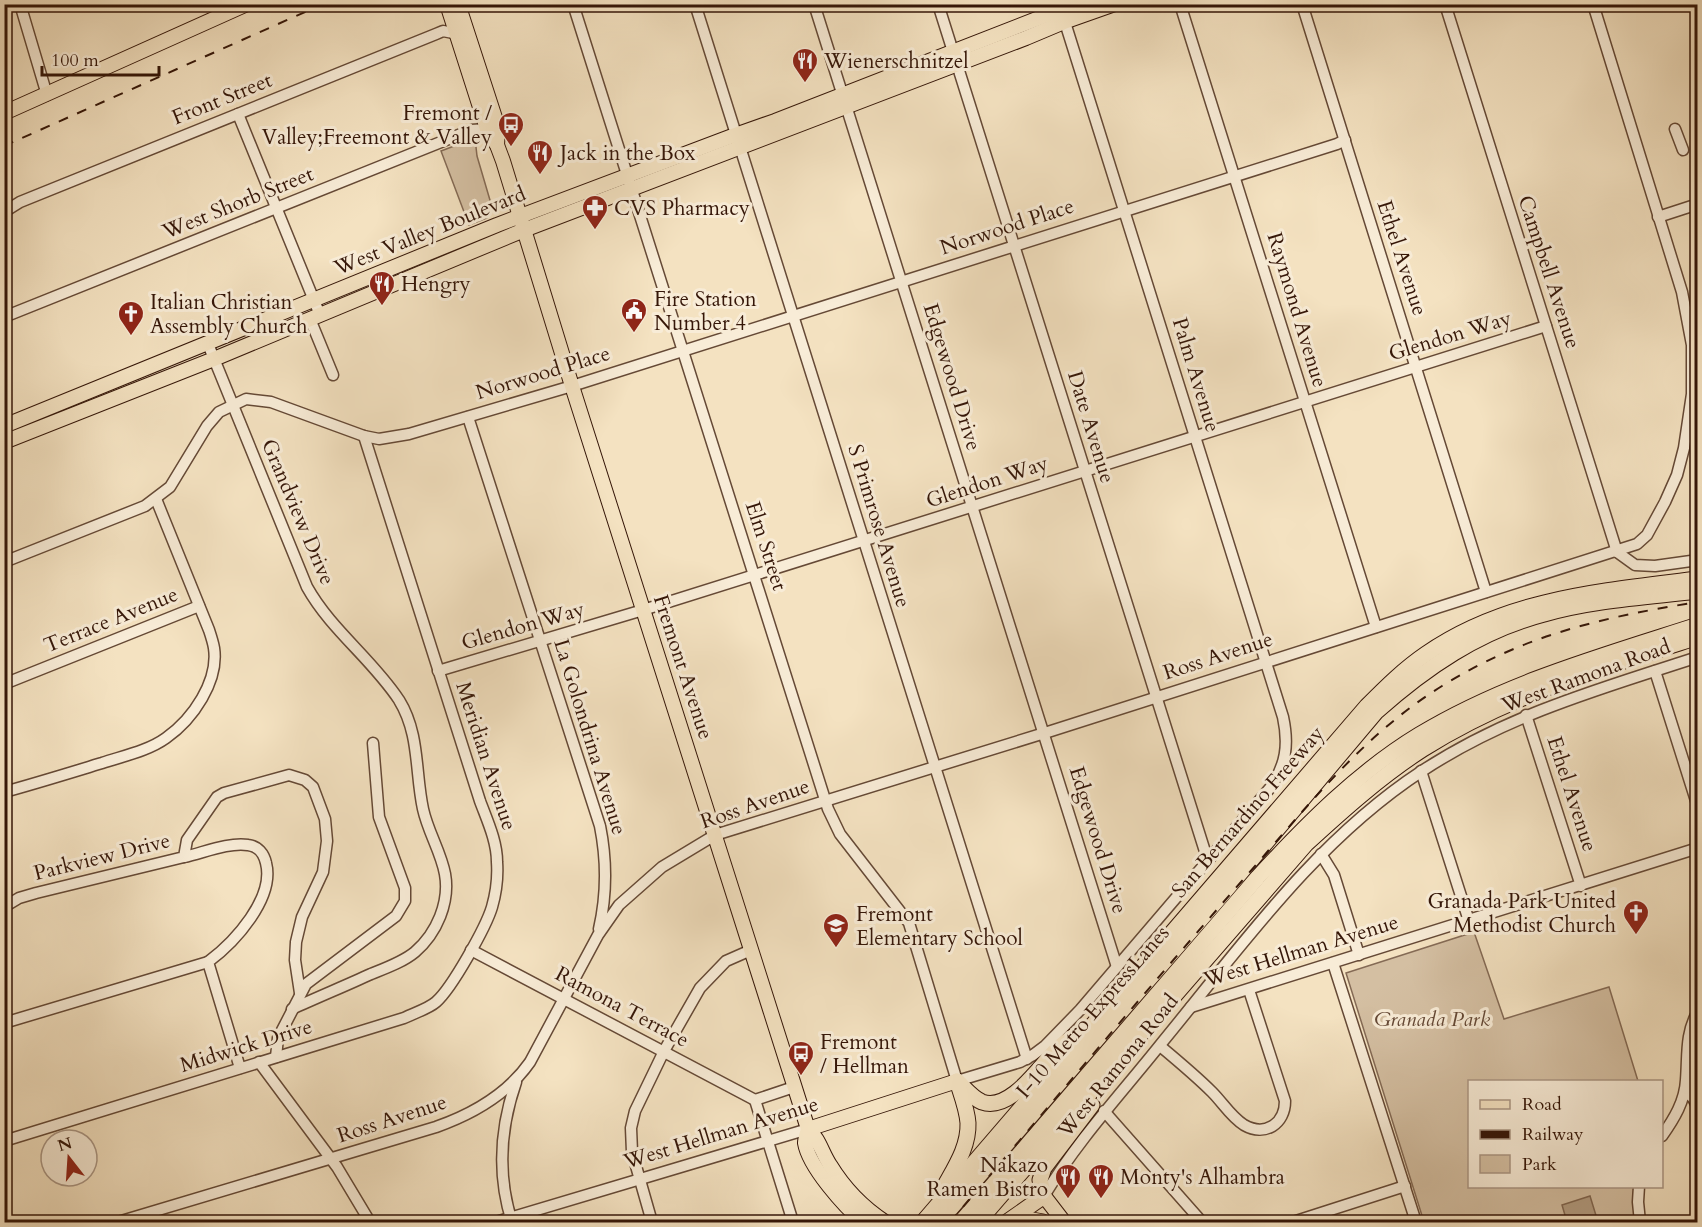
<svg xmlns="http://www.w3.org/2000/svg" width="1702" height="1227" font-family="Cardo,serif">
<style>
.green{fill:#d4bfa2;stroke:#846a55;stroke-width:1.5}
.water{fill:#b39d82;stroke:#816751;stroke-width:1.5}
.lines{fill:none;stroke-linecap:round;stroke-linejoin:round}
.minor-casing{stroke:#654936;stroke-width:13}
.major-casing{stroke:#351608;stroke-width:16}
.highway-casing{stroke:#351608;stroke-width:17}
.minor{stroke:#f8ecd7;stroke-width:10}
.major{stroke:#f4e2c1;stroke-width:14}
.highway{stroke:#f4e2c1;stroke-width:15}
.rail{stroke:#351608;stroke-width:2;stroke-dasharray:10 10;stroke-linecap:butt}
.labels{text-anchor:middle;dominant-baseline:central;stroke-width:6;stroke-linejoin:round;paint-order:stroke}
.poi-label{font-size:21px;fill:#351608;stroke:#f8ecd7;text-anchor:start}
.street-label{font-size:21px;fill:#351608;stroke:#f8ecd7}
.park-label{font-size:21px;font-style:italic;fill:#654936;stroke:#f8ecd7}
</style>
<rect width="100%" height="100%" fill="#f4e2c1"/>
<filter id="stains"><feTurbulence type="fractalNoise" baseFrequency=".00333" numOctaves="4"/><feColorMatrix values="0 0 0 0 .2 0 0 0 0 .09 0 0 0 0 .02 0 0 0 .5 -.17"/></filter>
<radialGradient id="worn" r=".72"><stop offset=".6" stop-color="#630" stop-opacity="0"/><stop offset="1" stop-color="#630" stop-opacity=".3"/></radialGradient>
<g class="green">
<path d="M475,138L477,156L492,207L487,218L469,225L441,151Z"/>
<path d="M1474,932L1504,1019L1609,987L1638,1081L1470,1082V1186L1634,1187L1633,1200L1635,1222H1424L1346,973Z"/>
</g>
<path class="water" d="M1590,1196L1598,1222H1567L1562,1205Z"/>
<g class="lines">
<defs>
<g id="minor">
<path d="M20,4L47,95"/>
<path d="M573,4L828,809L840,834L909,923L957,1081L1020,1062L1033,1055L1045,1046L1080,1010L1270,788C1286,765 1289,745 1283,717L1063,16"/>
<path d="M695,4L1027,1059"/>
<path d="M814,4L1117,967"/>
<path d="M938,4L1208,861"/>
<path d="M1180,4L1376,627"/>
<path d="M1302,4L1486,592"/>
<path d="M1445,4L1617,552"/>
<path d="M238,114L320,315"/>
<path d="M1675,129L1683,150"/>
<path d="M4,212L20,202L436,34L443,31L458,34"/>
<path d="M1658,217L1698,204"/>
<path d="M4,317L471,130L487,129"/>
<path d="M310,319L333,375"/>
<path d="M208,344L307,587C331,630 372,659 399,700C420,734 415,772 423,809C428,832 441,852 445,874C450,902 437,933 415,952C403,962 386,968 371,974C345,986 318,997 292,1009"/>
<path d="M468,417L600,826C607,861 607,894 599,929"/>
<path d="M1617,552L1635,565L1655,566L1698,560"/>
<path d="M4,562L145,506L170,487L207,426L219,412L246,399L271,402L364,436L379,439L409,434L572,386L1337,144L1345,140"/>
<path d="M438,671L643,610L1546,326"/>
<path d="M1655,671L1698,807"/>
<path d="M4,684L199,606"/>
<path d="M1526,715L1581,886"/>
<path d="M1421,771L1469,921"/>
<path d="M4,792C37,783 69,773 102,763C123,756 148,751 166,738C193,719 219,681 214,648C213,642 211,636 209,630L156,499"/>
<path d="M1321,854L1334,875L1359,955"/>
<path d="M184,857C203,853 228,842 248,845C258,846 264,854 266,863C275,898 235,942 208,962L240,1068"/>
<path d="M4,907L19,898L36,893L184,857L187,840L217,797L224,793L289,775L305,780L313,787L325,819L327,841L323,872L302,917L296,942L295,960L300,993"/>
<path d="M471,950L755,1100L794,1087"/>
<path d="M1333,963L1416,1222"/>
<path d="M1191,1007L1698,848"/>
<path d="M4,1023L208,962"/>
<path d="M1160,1046C1178,1061 1196,1076 1212,1092C1223,1103 1231,1117 1244,1125C1265,1137 1285,1124 1285,1101L1249,990"/>
<path d="M276,1057L278,1038L306,984L396,916L405,901V888L379,817L373,743"/>
<path d="M259,1062L337,1167L370,1222"/>
<path d="M1685,1091L1693,1098L1698,1108"/>
<path d="M755,1100L793,1222"/>
<path d="M1104,1111L1202,1222"/>
<path d="M1662,1136C1674,1119 1685,1101 1686,1080C1688,1055 1685,1034 1698,1011"/>
<path d="M4,1141L404,1018C414,1013 428,1009 436,1002C452,988 486,927 492,907C496,893 498,876 497,862C497,841 487,820 480,801L364,436"/>
<path d="M1639,1186L1638,1202L1640,1222"/>
<path d="M1044,1196C1078,1140 1120,1095 1160,1045C1240,948 1315,841 1422,771C1507,715 1602,688 1698,657"/>
<path d="M118,1222L436,1127C473,1114 507,1095 530,1062L598,935L619,905L662,867L715,835L1051,731L1637,544L1647,535L1665,502L1677,475L1684,448L1692,394V345L1682,292L1593,4"/>
<path d="M496,1222L808,1129"/>
<path d="M512,1222C497,1175 500,1128 516,1082"/>
<path d="M652,1222L632,1152L631,1128L635,1111L664,1051L700,988L726,961L751,950"/>
<path d="M1293,1222L1405,1186"/>
</g>
<g id="major">
<path d="M447,4L487,129L497,145L503,161L572,386L808,1129C820,1140 821,1151 830,1165C844,1188 862,1207 885,1222"/>
<path d="M458,4L498,127L497,145"/>
<path d="M4,113L247,4"/>
<path d="M4,426L497,225L735,135L775,121L1075,4"/>
<path d="M4,442L214,359L524,230L1026,38L1064,22L1115,4"/>
<path d="M808,1129L957,1081"/>
<path d="M808,1129C807,1133 805,1139 805,1143C809,1167 845,1207 863,1222"/>
<path d="M1044,1196L1064,1222"/>
</g>
<g id="highway">
<path d="M957,1081C965,1088 972,1098 982,1102C1010,1112 1039,1067 1056,1050C1062,1044 1071,1038 1078,1033"/>
<path d="M942,1191C953,1170 969,1148 968,1123C967,1109 961,1094 957,1081"/>
<path d="M923,1222L1367,706C1386,687 1404,669 1426,654C1507,598 1603,591 1698,579"/>
<path d="M939,1222L1221,896L1376,712C1425,668 1479,631 1544,614C1593,600 1647,597 1698,591"/>
<path d="M961,1222L1258,877C1306,825 1358,772 1419,735C1505,683 1602,656 1698,625"/>
<path d="M978,1222L1306,844C1343,810 1381,776 1423,749C1507,696 1604,667 1698,637"/>
<path d="M1007,1222L1044,1196L1040,1180L1044,1168L1092,1105"/>
<path d="M1015,1222L1032,1220L1043,1222"/>
</g>
</defs>
<use href="#minor" class="minor-casing"/>
<use href="#major" class="major-casing"/>
<use href="#highway" class="highway-casing"/>
<use href="#minor" class="minor"/>
<use href="#major" class="major"/>
<use href="#highway" class="highway"/>
<g class="rail">
<path d="M4,146L323,4"/>
<path d="M950,1222C1047,1109 1143,994 1241,882C1303,812 1361,736 1442,686C1524,635 1603,617 1698,602"/>
</g>
</g>
<defs>
<symbol id="restaurant-pin" viewBox="-11 -11 22 30"><path d="M0 17L-7.5 6A9.5 9.5 0 1 1 7.5 6Z" fill="#8f2418" stroke="#f8ecd7"/><path d="M-5-6h1v4h1v-4h1v4h1v-4h1v5L-1.5 .5V6h-2V.5L-5-1ZM5-6V6H3V1.5H1.5Q1.5-4 5-6Z" fill="#fff"/></symbol>
<symbol id="bus-pin" viewBox="-11 -11 22 30"><path d="M0 17L-7.5 6A9.5 9.5 0 1 1 7.5 6Z" fill="#8f2418" stroke="#f8ecd7"/><path d="M-5-6H5V4H4V6H2V4H-2V6H-4V4H-5ZM-3.5-4V0h7V-4ZM-3.5 1.2v1.5H-2V1.2ZM2 1.2v1.5H3.5V1.2Z" fill="#fff"/></symbol>
<symbol id="pharmacy-pin" viewBox="-11 -11 22 30"><path d="M0 17L-7.5 6A9.5 9.5 0 1 1 7.5 6Z" fill="#8f2418" stroke="#f8ecd7"/><path d="M-2-6h4v4h4v4h-4v4h-4v-4h-4v-4h4Z" fill="#fff"/></symbol>
<symbol id="civic-pin" viewBox="-11 -11 22 30"><path d="M0 17L-7.5 6A9.5 9.5 0 1 1 7.5 6Z" fill="#8f2418" stroke="#f8ecd7"/><path d="M-.6-6.5H3V-4.5H.6V-3L4-1V1h2V6H-6V1h2V-1L-.6-3ZM-1.2 2.5V6h2.4V2.5Z" fill="#fff"/></symbol>
<symbol id="church-pin" viewBox="-11 -11 22 30"><path d="M0 17L-7.5 6A9.5 9.5 0 1 1 7.5 6Z" fill="#8f2418" stroke="#f8ecd7"/><path d="M-1.2-6h2.4v3.5h3.3v2.4h-3.3V6h-2.4V-.1h-3.3v-2.4h3.3Z" fill="#fff"/></symbol>
<symbol id="school-pin" viewBox="-11 -11 22 30"><path d="M0 17L-7.5 6A9.5 9.5 0 1 1 7.5 6Z" fill="#8f2418" stroke="#f8ecd7"/><path d="M0-5L7-2L0 1L-7-2ZM-4 1L0 2.5L4 1V4Q0 6-4 4Z" fill="#fff"/></symbol>
</defs>
<g fill-rule="evenodd">
<use href="#restaurant-pin" x="790" y="46" width="30" height="40"/>
<use href="#bus-pin" x="496" y="110" width="30" height="40"/>
<use href="#restaurant-pin" x="525" y="138" width="30" height="40"/>
<use href="#pharmacy-pin" x="580" y="193" width="30" height="40"/>
<use href="#restaurant-pin" x="367" y="269" width="30" height="40"/>
<use href="#civic-pin" x="619" y="296" width="30" height="40"/>
<use href="#church-pin" x="116" y="299" width="30" height="40"/>
<use href="#church-pin" x="1621" y="898" width="30" height="40"/>
<use href="#school-pin" x="821" y="911" width="30" height="40"/>
<use href="#bus-pin" x="786" y="1039" width="30" height="40"/>
<use href="#restaurant-pin" x="1053" y="1162" width="30" height="40"/>
<use href="#restaurant-pin" x="1086" y="1162" width="30" height="40"/>
</g>
<g class="labels">
<g class="poi-label">
<text x="824" y="61">Wienerschnitzel</text>
<text x="492" y="113" text-anchor="end">Fremont /<tspan x="492" dy="24">Valley;Freemont &amp; Valley</tspan></text>
<text x="560" y="153">Jack in the Box</text>
<text x="614" y="208">CVS Pharmacy</text>
<text x="401" y="284">Hengry</text>
<text x="654" y="299">Fire Station<tspan x="654" dy="24">Number 4</tspan></text>
<text x="150" y="302">Italian Christian<tspan x="150" dy="24">Assembly Church</tspan></text>
<text x="1616" y="901" text-anchor="end">Granada Park United<tspan x="1616" dy="24">Methodist Church</tspan></text>
<text x="856" y="914">Fremont<tspan x="856" dy="24">Elementary School</tspan></text>
<text x="820" y="1042">Fremont<tspan x="820" dy="24">/ Hellman</tspan></text>
<text x="1048" y="1165" text-anchor="end">Nakazo<tspan x="1048" dy="24">Ramen Bistro</tspan></text>
<text x="1120" y="1177">Monty's Alhambra</text>
</g>
<g class="street-label">
<text transform="translate(222 99) rotate(-22)">Front Street</text>
<text transform="translate(238 203) rotate(-22)">West Shorb Street</text>
<text transform="translate(1007 227) rotate(-18)">Norwood Place</text>
<text transform="translate(430 231) rotate(-22)">West Valley Boulevard</text>
<text transform="translate(1402 258) rotate(72)">Ethel Avenue</text>
<text transform="translate(1549 272) rotate(72)">Campbell Avenue</text>
<text transform="translate(1297 310) rotate(73)">Raymond Avenue</text>
<text transform="translate(1450 336) rotate(-17)">Glendon Way</text>
<text transform="translate(543 373) rotate(-17)">Norwood Place</text>
<text transform="translate(1196 375) rotate(73)">Palm Avenue</text>
<text transform="translate(952 377) rotate(73)">Edgewood Drive</text>
<text transform="translate(1091 427) rotate(73)">Date Avenue</text>
<text transform="translate(987 482) rotate(-18)">Glendon Way</text>
<text transform="translate(298 512) rotate(67)">Grandview Drive</text>
<text transform="translate(879 526) rotate(73)">S Primrose Avenue</text>
<text transform="translate(766 546) rotate(72)">Elm Street</text>
<text transform="translate(111 620) rotate(-22)">Terrace Avenue</text>
<text transform="translate(523 626) rotate(-16)">Glendon Way</text>
<text transform="translate(1218 656) rotate(-18)">Ross Avenue</text>
<text transform="translate(683 667) rotate(72)">Fremont Avenue</text>
<text transform="translate(1586 676) rotate(-20)">West Ramona Road</text>
<text transform="translate(590 737) rotate(73)">La Golondrina Avenue</text>
<text transform="translate(486 756) rotate(72)">Meridian Avenue</text>
<text transform="translate(1572 794) rotate(72)">Ethel Avenue</text>
<text transform="translate(755 804) rotate(-19)">Ross Avenue</text>
<text transform="translate(1248 812) rotate(-49)">San Bernardino Freeway</text>
<text transform="translate(1098 840) rotate(73)">Edgewood Drive</text>
<text transform="translate(102 857) rotate(-14)">Parkview Drive</text>
<text transform="translate(1301 951) rotate(-17)">West Hellman Avenue</text>
<text transform="translate(622 1007) rotate(28)">Ramona Terrace</text>
<text transform="translate(1093 1012) rotate(-49)">I-10 Metro ExpressLanes</text>
<text transform="translate(246 1046) rotate(-17)">Midwick Drive</text>
<text transform="translate(1118 1066) rotate(-51)">West Ramona Road</text>
<text transform="translate(392 1119) rotate(-18)">Ross Avenue</text>
<text transform="translate(721 1133) rotate(-17)">West Hellman Avenue</text>
</g>
<g class="park-label">
<text x="1432" y="1019">Granada Park</text>
</g>
</g>
<rect width="1702" height="1227" fill="none" stroke="#f4e2c1" stroke-width="24"/>
<rect x="6" y="6" width="1690" height="1215" fill="none" stroke="#351608" stroke-width="3"/>
<rect x="12" y="12" width="1678" height="1203" fill="none" stroke="#351608" stroke-width="1.5"/>
<rect x="1468" y="1080" width="195" height="108" fill="#f8ecd7" stroke="#aa9684" stroke-width="1.5"/>
<rect x="1480" y="1100" width="30" height="9" fill="#f4e2c1" stroke="#aa9684" stroke-width="1.5"/>
<text x="1522" y="1110" font-size="18" fill="#351608">Road</text>
<rect x="1480" y="1130" width="30" height="9" fill="#351608" stroke="#aa9684" stroke-width="1.5"/>
<text x="1522" y="1140" font-size="18" fill="#351608">Railway</text>
<rect x="1480" y="1155" width="30" height="18" fill="#d4bfa2" stroke="#aa9684" stroke-width="1.5"/>
<text x="1522" y="1170" font-size="18" fill="#351608">Park</text>
<g transform="translate(69 1158) rotate(343)"><circle r="28" fill="#f8ecd7" stroke="#aa9684" stroke-width="1.5"/>
<path d="M0-4.5L10 22L0 15L-10 22Z" fill="#8f2418"/>
<text y="-9" font-size="16" font-weight="bold" text-anchor="middle" fill="#351608">N</text>
</g>
<path d="M42 66v9h117v-9" fill="none" stroke="#351608" stroke-width="3"/>
<text x="51" y="66" font-size="18" fill="#351608" stroke="#f8ecd7" stroke-width="4.5" paint-order="stroke">100 m</text>
<rect width="100%" height="100%" filter="url(#stains)"/>
<rect width="100%" height="100%" fill="url(#worn)"/>
</svg>
